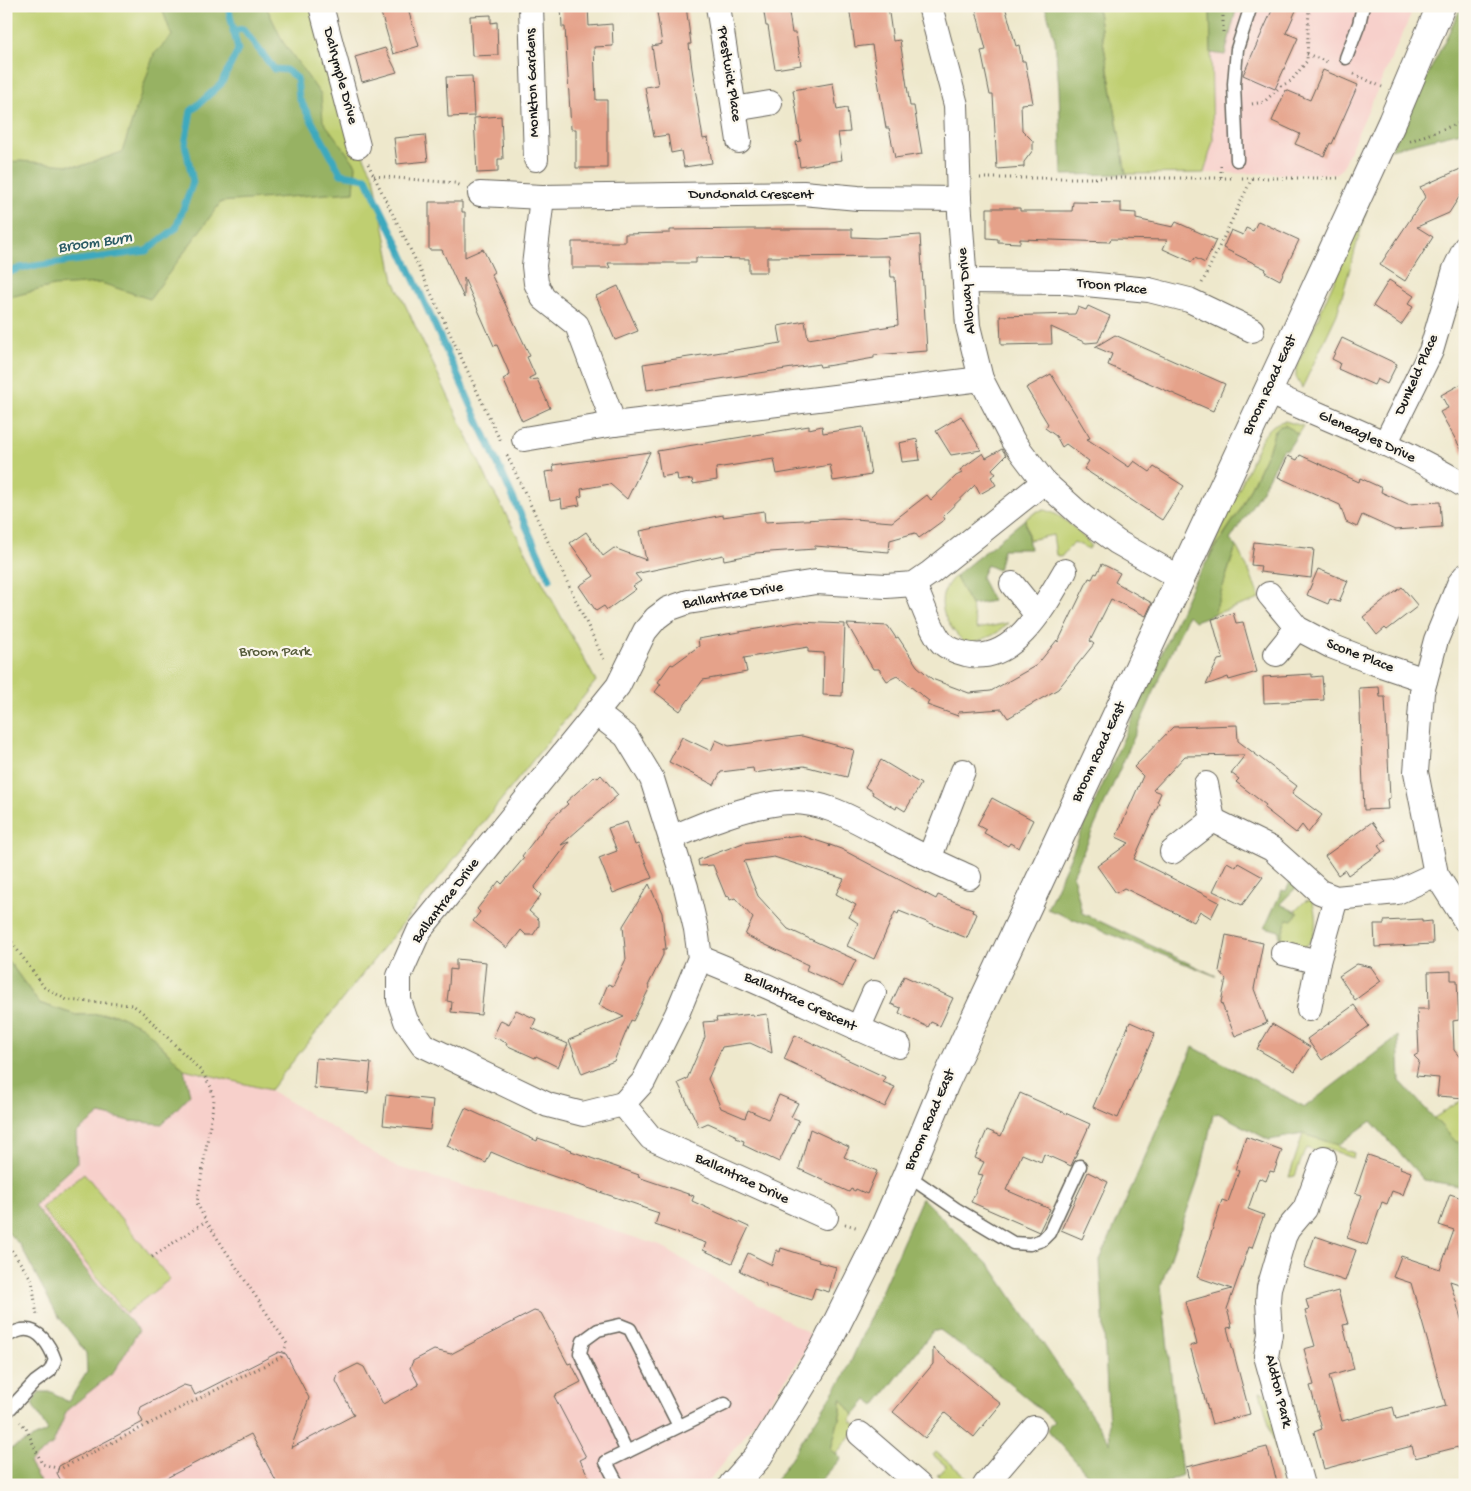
<svg xmlns="http://www.w3.org/2000/svg" width="1471" height="1491" font-family="'Gochi Hand',sans-serif">
<style>
.built{fill:#f7d0cb}
.green{fill:#bfcf71;stroke:#6e7646}
.forest{fill:#97b263;stroke:#5a6740}
.lines{fill:none;stroke-linecap:round;stroke-linejoin:round}
.stream{stroke:#3ea9be;stroke-width:7}
.building{fill:#e5a28a}
.service-casing{stroke:#66635a;stroke-width:15}
.minor-casing{stroke:#66635a;stroke-width:26}
.tertiary-casing{stroke:#66635a;stroke-width:30}
.path{stroke:#66635a;stroke-width:3;stroke-dasharray:1 4;stroke-linecap:butt}
.service{stroke:#fff;stroke-width:12}
.minor{stroke:#fff;stroke-width:24}
.tertiary{stroke:#fff;stroke-width:28}
.labels{text-anchor:middle;dominant-baseline:central;stroke-width:4.5;stroke-linejoin:round;paint-order:stroke}
.street-label{font-size:15px;fill:#1c1c1c;stroke:#fbf7ec}
.park-label{font-size:15px;fill:#555b3a;stroke:#fbf7ec}
.water-label{font-size:16px;font-style:italic;fill:#2b5b65;stroke:#fbf7ec}
</style>
<rect width="100%" height="100%" fill="#fbf7ec"/>
<filter id="ink" filterUnits="userSpaceOnUse"><feTurbulence type="fractalNoise" baseFrequency=".02" numOctaves="2"/><feDisplacementMap in="SourceGraphic" scale="10" xChannelSelector="R" yChannelSelector="G"/><feConvolveMatrix kernelMatrix="1 2 1 2 8 2 1 2 1" color-interpolation-filters="sRGB"/></filter>
<filter id="wash" filterUnits="userSpaceOnUse"><feTurbulence type="fractalNoise" baseFrequency=".0096" numOctaves="4" result="noise"/><feDisplacementMap in="SourceGraphic" scale="20" xChannelSelector="R" yChannelSelector="G"/><feGaussianBlur stdDeviation="1.12" result="paint"/><feColorMatrix in="noise" values="0 0 0 0 0 0 0 0 0 0 0 0 0 0 0 0 0 1.4 0 .05"/><feComposite in="paint" operator="in"/></filter>
<g filter="url(#wash)">
<rect width="100%" height="100%" fill="#eee8cc"/>
<g class="built">
<path d="M1237,6H1412L1410,17L1361,126L1342,168L1336,174L1204,173L1213,141L1211,53L1225,55Z"/>
<path d="M184,1069L270,1090L397,1167L570,1216L660,1246L810,1334L806,1351L740,1442L705,1485H42L29,1464L53,1444L67,1410L119,1334L34,1206L58,1180L77,1163L76,1133L100,1114L130,1121L190,1095Z"/>
</g>
<g class="green">
<path d="M6,6H323L358,146L374,176L394,281L491,487L596,681L270,1090L184,1069L161,1045L115,1014L76,1015L39,1003L10,963L6,960Z"/>
<path d="M1097,6H1210L1213,141L1204,173L1126,174Z"/>
<path d="M1369,201L1337,314L1302,388L1296,377V368Z"/>
<path d="M1465,269V308L1457,305Z"/>
<path d="M1285,421L1303,426L1298,434L1285,425L1278,427L1274,433L1269,449L1240,510L1208,558L1261,440C1268,430 1272,423 1285,421Z"/>
<path d="M1045,510C1064,515 1077,531 1091,545L1089,549L1074,542L1061,557L1056,555L1053,535L1029,540L1025,519L1038,511Z"/>
<path d="M1236,546L1249,571L1260,599L1214,614Z"/>
<path d="M955,576L971,605L977,629L1008,623C997,636 981,641 965,643C944,623 931,599 955,576Z"/>
<path d="M1312,900C1317,916 1320,946 1296,949C1291,949 1285,947 1280,946V941L1287,919L1297,913L1294,912L1305,901Z"/>
<path d="M1465,1098V1142H1456L1434,1118Z"/>
<path d="M1303,1134L1338,1145V1147L1354,1153L1353,1158L1326,1148L1324,1154L1306,1148L1295,1176L1289,1177Z"/>
<path d="M84,1173L170,1279L126,1313L41,1208Z"/>
<path d="M1260,1392L1268,1395L1287,1470L1282,1472Z"/>
<path d="M841,1397L854,1415L850,1420L858,1426L836,1454L831,1449L841,1411Z"/>
<path d="M936,1452L970,1480L965,1485H947L937,1476L946,1466L933,1455Z"/>
</g>
<g class="forest">
<path d="M161,6H266L283,42L321,95L323,121L356,165L354,192L221,202L150,299L101,283L54,286L6,298V162L20,161L81,166L122,152L154,54L172,36Z"/>
<path d="M1045,6H1097L1126,174L1062,175L1059,88L1055,40Z"/>
<path d="M1210,6H1237L1225,55L1211,53Z"/>
<path d="M1462,6H1465V131L1391,149Z"/>
<path d="M1285,425L1298,434L1288,449L1282,450L1262,490L1230,540L1236,546L1214,614L1194,621L1188,615L1073,875L1082,913L1216,976L1047,909L1193,583L1240,510L1269,449L1274,433L1278,427Z"/>
<path d="M1025,519L1030,549H1003L998,570L987,565L981,578L993,601L971,605L955,576Z"/>
<path d="M1293,876L1299,885L1280,904L1298,913L1292,920L1287,919L1280,941L1279,931L1265,927L1282,890L1286,891Z"/>
<path d="M6,960L10,963L39,1003L76,1015L115,1014L143,1027L184,1069L190,1095L162,1124L130,1121L100,1114L76,1133L77,1163L58,1180L34,1206L106,1295L139,1330L114,1372L67,1410L53,1444L29,1463L42,1485H6V1451L48,1431L32,1404L39,1392H52L68,1402L87,1372L86,1353L56,1313L20,1245L6,1231Z"/>
<path d="M1398,1036L1400,1081L1456,1142H1465V1187L1424,1180L1371,1121L1338,1145L1303,1134L1269,1140L1218,1113L1213,1115L1201,1171L1161,1285L1182,1475L1160,1485H1097L1047,1429L1054,1421L981,1360L940,1330L932,1332L875,1406L867,1400L854,1415L841,1398V1411L831,1449L841,1458L817,1485H771L777,1479L845,1375L922,1198L992,1268L1110,1443L1100,1260L1193,1047L1305,1107Z"/>
</g>
<g class="lines">
<g class="stream">
<path d="M233,31L243,29L274,69L286,70L297,78L299,98L341,174L366,178L397,242L550,579"/>
<path d="M6,274L20,268L146,251L176,228L193,182L185,144L191,111L221,84L238,50L228,6"/>
</g>
</g>
<g id="blocks">
<g class="building">
<path d="M379,6H407L419,46L393,54Z"/>
<path d="M561,6H588L589,26L612,24L613,46L594,47L596,100H607V168H576V129H571L565,27H562Z"/>
<path d="M656,6H686L691,44H689L692,69L703,139L708,138L712,163L684,167L681,151L671,153L668,135L654,137L645,87L658,85L652,46L662,44Z"/>
<path d="M763,6H788L792,33H796L801,65L775,69L768,26H766Z"/>
<path d="M849,6H888L893,41L900,40L910,106H914L922,154L895,158L889,128H886L872,45L855,47Z"/>
<path d="M975,6H1005L1016,46L1019,45L1022,61H1025L1033,103L1021,104L1022,130L1033,141V150L1024,162V167L997,169L993,95H990L981,51L986,50Z"/>
<path d="M1274,6H1298L1286,33L1298,38L1275,89L1243,75Z"/>
<path d="M491,15V23L497,22L498,55L472,56L470,16Z"/>
<path d="M385,48L397,72L362,82L355,57Z"/>
<path d="M1323,70L1358,85L1332,144L1330,143L1324,156L1295,144L1300,134L1272,121L1286,90L1310,100Z"/>
<path d="M472,76L474,116L448,117L446,77Z"/>
<path d="M833,83L837,110L847,108L850,132L838,133L842,160L800,167L796,142L801,141L793,90Z"/>
<path d="M501,116L503,159H498V172L477,173L474,118Z"/>
<path d="M425,135L428,161L397,164L394,138Z"/>
<path d="M1465,167V188L1449,213L1417,227L1433,237L1405,281L1380,265L1425,197L1420,187Z"/>
<path d="M429,202H462V212H465V257L483,249L494,272L491,274L530,356L527,357L535,375L529,378V380L537,379L550,408L522,421L503,379L510,375L497,345L494,346L464,278V298L442,250H429Z"/>
<path d="M1073,202L1121,203V212L1136,213V219L1173,227L1176,222L1216,240L1205,263L1195,258L1192,262L1163,249L1167,240L1111,239L1110,242L1020,239V243L998,242V239L987,238V208H1020V211H1072Z"/>
<path d="M1258,221L1299,240L1280,280L1265,272L1266,269L1223,248L1231,230L1243,235L1246,228L1253,231Z"/>
<path d="M749,229H852V237L876,238L920,235L927,351L874,355V358L857,361L820,367L819,364L647,390L643,364L781,343L778,326L805,321L808,339L898,325L895,277H891L889,256L767,257V272H749V259L696,258V263H608L610,268H572V242H625V234L670,233V230Z"/>
<path d="M1389,280L1414,296L1408,304L1413,307L1401,325L1373,306Z"/>
<path d="M618,286L638,331L615,340L596,296Z"/>
<path d="M1088,306L1110,316L1098,342L1086,343L1051,327L1052,344L1001,345L1000,316L1075,314L1078,307L1086,310Z"/>
<path d="M1115,335L1225,384L1213,411L1108,365L1112,354L1095,347Z"/>
<path d="M1342,338L1397,364L1387,384L1377,379L1374,385L1338,369L1340,363L1332,359Z"/>
<path d="M1051,374L1090,438L1087,439L1129,467L1134,461L1150,472L1154,467L1184,486L1162,520L1084,469L1089,461L1066,444L1062,447L1056,436L1045,428L1048,424L1026,388Z"/>
<path d="M1465,382V456L1440,412L1448,408L1441,395Z"/>
<path d="M961,416L981,450L951,455L936,431Z"/>
<path d="M809,426V429L822,426L823,433L863,427L871,475L833,481L830,465L777,474L774,459L716,468L717,480L693,484L692,479L678,481L677,474L661,477L657,451Z"/>
<path d="M917,439L920,460L902,462L899,443Z"/>
<path d="M1002,449L1006,455L992,469L996,474L991,477L996,485L980,494L975,485L943,516L945,519L919,538L915,533L890,540L889,552L815,546V549L755,553V554L724,560L723,555L635,574L641,581L633,586L636,589L607,610L604,606L596,611L579,586L594,576L570,543L586,532L603,556L614,548L646,560L640,531L723,515V517L764,511L765,522L842,518L892,522L927,495L931,500L956,476L962,473L960,470L983,453L986,458Z"/>
<path d="M650,452L627,499L610,484L581,489L582,496L578,497L580,505L562,508L561,499L550,501L545,472L554,471L553,465Z"/>
<path d="M1300,455L1359,482L1360,478L1382,488L1381,492L1408,504L1440,502L1442,527L1395,530L1362,515L1357,527L1346,522L1340,505L1278,477L1288,456L1297,460Z"/>
<path d="M1254,542L1314,549L1311,578L1260,572L1261,566L1251,565Z"/>
<path d="M1102,564L1120,573L1115,582L1152,603L1146,616L1111,599L1090,641L1094,644L1058,689L1008,718L1002,709L959,712L958,716L927,705L929,701L897,676L887,681L879,669H873L847,624L888,626L896,638L898,637L917,666L932,679L969,693L991,691L1037,665L1057,640L1058,642L1089,578L1092,579L1095,573L1097,574Z"/>
<path d="M1318,569L1348,581L1339,602L1330,599L1328,604L1307,595Z"/>
<path d="M1402,587L1418,606L1387,630L1385,628L1377,635L1363,617Z"/>
<path d="M1233,613L1236,623L1243,622L1257,672L1229,680L1228,677L1206,685L1218,660L1223,659L1212,619Z"/>
<path d="M798,622L845,624L842,696L823,695L824,653L808,652V647L744,658L747,672L703,680L680,711L655,692L661,684L658,682L671,664L673,665L699,646L698,639Z"/>
<path d="M1312,674V677L1322,676L1324,700L1264,703L1263,677Z"/>
<path d="M1379,687L1380,697H1385L1390,798L1387,799L1388,809L1364,810L1359,688Z"/>
<path d="M1237,725L1238,741L1297,786L1292,793L1322,815L1308,833L1302,825L1296,833L1264,808L1266,805L1236,782L1239,779L1231,773L1245,755L1185,756L1153,790L1161,793L1157,802L1159,803L1134,859L1219,902L1211,918L1200,911L1194,922L1124,888L1116,893L1097,866L1129,843L1116,837L1143,776L1134,767L1173,727Z"/>
<path d="M802,736L854,750L847,777L804,766L754,773L753,768L721,772L714,785L669,762L682,737L711,751L716,740L729,746Z"/>
<path d="M881,760L921,784L905,811L897,806L896,809L872,794L873,792L865,787Z"/>
<path d="M601,775L618,795L561,845L569,842L534,888L541,895L529,911L539,920V926L533,935H526L521,930L507,948L473,921L480,912L477,909L499,881L502,884L524,858L522,856L549,821L568,804L566,802L595,776L598,778Z"/>
<path d="M992,798L1033,820L1019,848L1010,843L1008,846L984,833L986,830L977,825Z"/>
<path d="M627,822L635,845L638,844L652,878L613,893L599,858L617,851L608,828Z"/>
<path d="M1372,822L1386,840L1378,846L1382,851L1348,875L1345,870L1338,875L1325,856Z"/>
<path d="M799,835L830,845L829,847L830,845L841,849L936,899L938,895L973,909L972,912L977,914L967,938L899,911L898,914L895,912L874,959L847,946L858,923L849,917L856,905L836,894L844,879L774,857L744,861L758,896L788,929L856,960L843,987L806,970L808,965L745,935L753,918L735,898L730,900L729,896L726,897L713,865L699,866L698,860L743,843Z"/>
<path d="M1227,862L1236,867L1238,863L1263,877L1242,905L1213,891Z"/>
<path d="M649,884L662,913L666,949H663V955L648,986L650,987L633,1021L631,1020L614,1061L582,1074L569,1040L624,1017L599,1005L608,984L613,986L626,959L623,926Z"/>
<path d="M1422,919V922L1432,921L1433,944L1375,947L1374,924H1384V921Z"/>
<path d="M1226,935L1263,943L1254,989L1267,1023L1235,1036L1221,1002L1226,979L1219,971Z"/>
<path d="M456,959L486,962L481,1015L451,1012L452,1002L447,1001L449,985L450,969L456,970Z"/>
<path d="M1357,964L1371,967L1381,981L1355,1000L1339,976Z"/>
<path d="M1451,971V980H1457L1459,1020L1453,1021L1454,1050L1465,1064V1098L1437,1096L1439,1078L1416,1076L1419,1061L1414,1056L1419,1053L1417,1009H1429L1428,972Z"/>
<path d="M904,976L953,998L940,1026L931,1022L928,1027L899,1013L901,1008L891,1004Z"/>
<path d="M1354,1005L1369,1026L1322,1060L1307,1039Z"/>
<path d="M516,1010L536,1019L532,1028L568,1044L558,1067L536,1056L535,1058L506,1045L507,1043L493,1037L501,1020L509,1024Z"/>
<path d="M753,1014V1016L767,1014L772,1053L750,1043L722,1047L708,1079L721,1108L745,1118L748,1110L768,1119L779,1095L798,1103L791,1117L799,1120L779,1162L743,1145L744,1141L736,1138L737,1136L708,1123L699,1127L678,1083L687,1079L705,1037L703,1022L717,1021L716,1018Z"/>
<path d="M1130,1022L1155,1033L1118,1118L1093,1107Z"/>
<path d="M1272,1024L1310,1047L1295,1071L1257,1049Z"/>
<path d="M795,1035L885,1077L883,1082L895,1087L885,1107L784,1059Z"/>
<path d="M316,1058L371,1063L368,1093L314,1088Z"/>
<path d="M1020,1093L1090,1124L1071,1166L1044,1154L1041,1162L1022,1154L1006,1190L1050,1209L1039,1232L971,1202L983,1175L978,1174L984,1162L975,1158L987,1130L1001,1136Z"/>
<path d="M386,1095L433,1100L430,1130L383,1125Z"/>
<path d="M465,1108L537,1141L538,1138L572,1150L571,1151L639,1175L638,1177L694,1196L692,1201L749,1227L732,1263L703,1250L706,1243L655,1225L659,1213L641,1207V1206L526,1167L491,1152L486,1163L447,1146Z"/>
<path d="M810,1129L849,1147L844,1157L877,1171L867,1194L856,1189L855,1191L851,1189L849,1192L799,1169Z"/>
<path d="M1246,1137L1282,1150L1274,1172L1270,1171L1266,1181L1259,1178L1248,1209L1264,1215L1252,1248L1249,1247L1227,1309L1232,1327L1227,1328L1250,1414L1212,1424L1190,1346L1197,1344L1185,1302L1232,1289L1197,1277L1222,1200L1228,1202L1239,1171L1235,1170Z"/>
<path d="M1368,1155L1401,1166L1400,1168L1411,1172L1403,1195L1392,1191L1387,1204L1382,1202L1367,1245L1347,1238L1362,1195L1355,1193Z"/>
<path d="M1088,1172L1108,1182L1082,1239L1061,1230Z"/>
<path d="M1450,1194L1465,1199V1286L1450,1281L1465,1332V1452H1459L1458,1447L1415,1458L1412,1446L1324,1469L1314,1432L1322,1429L1310,1386L1314,1385L1304,1349L1315,1346L1305,1311L1309,1310L1306,1300L1338,1291L1348,1324L1343,1325L1354,1369L1329,1376L1342,1421L1393,1407L1396,1419L1446,1406L1411,1283L1393,1277L1401,1256L1440,1269L1454,1230L1439,1225Z"/>
<path d="M1315,1236L1356,1250L1345,1281L1304,1267Z"/>
<path d="M781,1248L819,1260L818,1262L836,1267L829,1292L815,1288L811,1300L766,1286V1284L740,1271L748,1253L772,1265L776,1250L780,1252Z"/>
<path d="M534,1311L541,1313L568,1364L571,1363L581,1382L554,1396L586,1457L580,1460L593,1485H278L251,1434L153,1485H63L57,1473L59,1466L143,1422L139,1414L141,1407L184,1385L191,1387L195,1395L279,1352L286,1354L309,1398L291,1448L354,1415L336,1381L338,1374L358,1364L364,1367L383,1404L419,1385L410,1368L413,1361L434,1350L451,1354Z"/>
<path d="M933,1348L1001,1404L974,1437L945,1413L925,1438L893,1412L933,1364Z"/>
<path d="M1267,1447L1278,1485H1190L1186,1467Z"/>
</g>
</g>
</g>
<g filter="url(#ink)">
<use href="#blocks" fill-opacity="0" stroke="#66635a" stroke-width="1"/>
<g class="lines">
<defs>
<g id="service">
<path d="M1346,58L1359,24L1363,6"/>
<path d="M1237,160L1234,84L1237,49L1251,6"/>
<path d="M907,1175L956,1209L1013,1243L1030,1244L1042,1240L1049,1233L1080,1166"/>
<path d="M6,1336C11,1334 17,1331 22,1330C39,1327 50,1346 55,1360L50,1371L35,1382L6,1413"/>
<path d="M627,1452L580,1353L583,1341L598,1330L620,1325L630,1329L679,1426"/>
<path d="M618,1485L606,1462L725,1404"/>
</g>
<g id="minor">
<path d="M321,6L358,146"/>
<path d="M531,6L536,159"/>
<path d="M718,6L739,141"/>
<path d="M930,6L956,105L959,199L968,326L981,379L1013,441L1044,482L1083,517L1117,542L1180,578"/>
<path d="M734,109L770,103"/>
<path d="M480,194L542,197L803,193L858,198L959,199"/>
<path d="M542,197L534,266L536,283L543,298L577,325L614,424"/>
<path d="M965,281L1065,282L1149,290L1189,300L1252,330"/>
<path d="M1267,392C1332,421 1404,448 1465,486"/>
<path d="M524,439L614,424L981,379"/>
<path d="M1385,444L1431,351L1455,269L1465,248"/>
<path d="M1465,576L1459,584L1436,640L1422,692L1416,772L1436,874L1465,920"/>
<path d="M914,584C920,598 932,633 942,643C949,649 957,652 966,654C1013,666 1046,604 1065,571"/>
<path d="M1012,584L1037,615"/>
<path d="M1269,594L1297,628L1331,646L1372,662L1425,680"/>
<path d="M1276,654L1297,628"/>
<path d="M596,713L626,736L652,779L686,887L696,929L700,958L677,1014L643,1082L623,1104"/>
<path d="M1206,784L1213,820"/>
<path d="M671,838C706,823 741,808 779,803C823,796 863,825 900,844C922,856 945,866 969,877"/>
<path d="M1172,852L1213,820L1272,849L1320,892L1336,898L1397,892L1436,874"/>
<path d="M929,859L963,771"/>
<path d="M1283,953L1318,962"/>
<path d="M700,958C768,984 832,1018 899,1046"/>
<path d="M1309,1009L1318,962L1336,898"/>
<path d="M858,1029L874,993"/>
<path d="M826,1217L651,1138L623,1104L583,1114L548,1105L423,1045L406,1021L399,1000V976L419,931L618,686L645,631L656,618L668,609L688,602L816,582L886,586L914,584L930,573L1044,482"/>
<path d="M860,1434L919,1485"/>
<path d="M985,1485L1034,1428"/>
<path d="M1302,1485L1266,1356L1270,1334L1268,1301L1269,1288L1284,1237L1288,1229L1305,1209L1324,1158"/>
</g>
<path id="tertiary" d="M733,1485L757,1458L824,1349L881,1235L907,1175L945,1083L1289,346L1392,122L1441,6"/>
</defs>
<use href="#service" class="service-casing"/>
<use href="#minor" class="minor-casing"/>
<use href="#tertiary" class="tertiary-casing"/>
<g class="path">
<path d="M1223,32V6"/>
<path d="M1307,54L1330,63"/>
<path d="M1354,74L1382,87"/>
<path d="M1252,104L1264,102L1281,86L1291,81L1307,61L1309,6"/>
<path d="M1410,141L1465,121"/>
<path d="M368,164L414,257L500,440"/>
<path d="M374,176L455,183L461,186"/>
<path d="M1221,177V166"/>
<path d="M980,178H1234"/>
<path d="M1242,178H1339"/>
<path d="M1202,283L1252,178"/>
<path d="M507,455L605,662"/>
<path d="M6,934L44,987L67,1000L133,1005L143,1013L201,1071L211,1087L214,1100L197,1203L206,1221L287,1344L281,1357L60,1469L42,1464L26,1428L20,1422"/>
<path d="M845,1224L859,1228"/>
<path d="M6,1242L32,1280L37,1316"/>
<path d="M152,1257L206,1221"/>
</g>
<use href="#service" class="service"/>
<use href="#minor" class="minor"/>
<use href="#tertiary" class="tertiary"/>
</g>
</g>
<g class="labels">
<g class="street-label">
<text transform="translate(729 74) rotate(81)">Prestwick Place</text>
<text transform="translate(340 76) rotate(75)">Dalrymple Drive</text>
<text transform="translate(533 83) rotate(-92)">Monkton Gardens</text>
<text x="751" y="195">Dundonald Crescent</text>
<text transform="translate(1112 287) rotate(6)">Troon Place</text>
<text transform="translate(967 291) rotate(-96)">Alloway Drive</text>
<text transform="translate(1417 375) rotate(-66)">Dunkeld Place</text>
<text transform="translate(1270 385) rotate(-65)">Broom Road East</text>
<text transform="translate(1367 437) rotate(25)">Gleneagles Drive</text>
<text transform="translate(733 596) rotate(-10)">Ballantrae Drive</text>
<text transform="translate(1360 656) rotate(21)">Scone Place</text>
<text transform="translate(1099 752) rotate(-65)">Broom Road East</text>
<text transform="translate(446 901) rotate(-53)">Ballantrae Drive</text>
<text transform="translate(800 1002) rotate(25)">Ballantrae Crescent</text>
<text transform="translate(930 1120) rotate(-67)">Broom Road East</text>
<text transform="translate(742 1179) rotate(25)">Ballantrae Drive</text>
<text transform="translate(1278 1391) rotate(76)">Aldton Park</text>
</g>
<g class="park-label">
<text x="275" y="652">Broom Park</text>
</g>
<g class="water-label">
<text transform="translate(95 244) rotate(-8)">Broom Burn</text>
</g>
</g>
<rect width="1471" height="1491" fill="none" stroke="#fbf7ec" stroke-width="25"/>
</svg>
